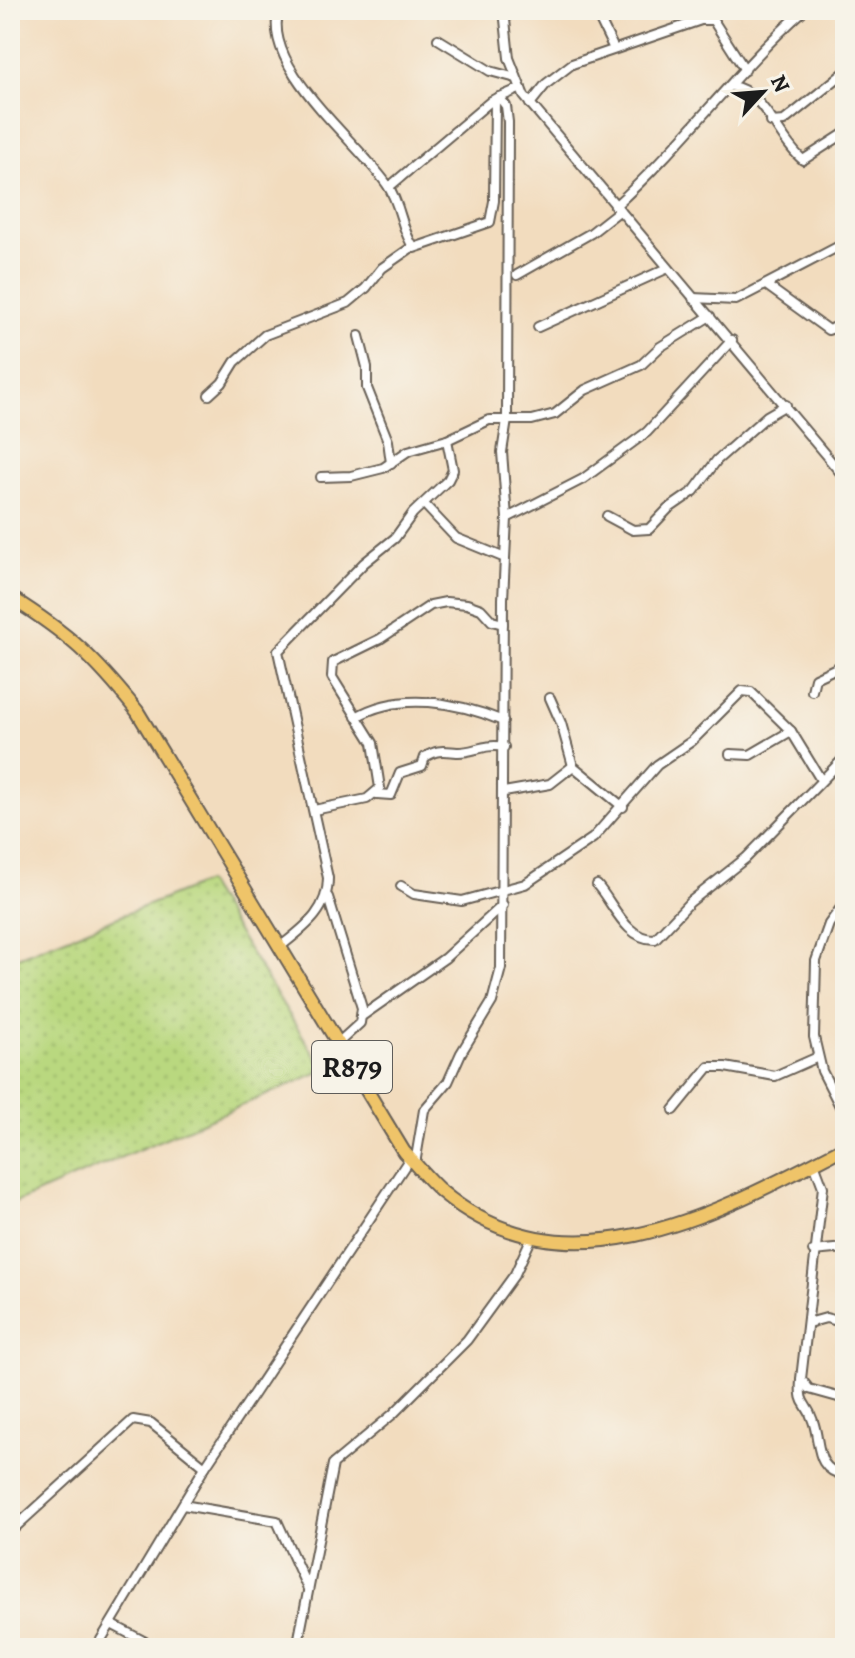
<svg xmlns="http://www.w3.org/2000/svg" width="855" height="1658" font-family="Alegreya,serif">
<style>
.grass{fill:url(#grass-dots);stroke:#6a7a4e;stroke-width:2}
.lines{fill:none;stroke-linecap:round;stroke-linejoin:round}
.street-casing{stroke:#675f55;stroke-width:12}
.primary-casing{stroke:#675f55;stroke-width:16}
.street{stroke:#fff;stroke-width:8}
.primary{stroke:#efc469;stroke-width:12}
.labels{text-anchor:middle;dominant-baseline:central;stroke-width:7;stroke-linejoin:round;paint-order:stroke}
.shield{fill:#f7f3e8;stroke:#5e5c59;stroke-width:2}
.shield-label{font-size:30px;font-weight:bold;fill:#1c1c1c}
</style>
<defs>
<pattern id="grass-dots" width="8" height="8" patternUnits="userSpaceOnUse" patternTransform="scale(2)"><rect width="8" height="8" fill="#b9d87f"/><path d="M2 2h.1M6 6h.1" fill="none" stroke="#9eb96d" stroke-width="1.8" stroke-linecap="round"/></pattern>
</defs>
<rect width="100%" height="100%" fill="#f7f3e8"/>
<filter id="ink" filterUnits="userSpaceOnUse"><feTurbulence type="fractalNoise" baseFrequency=".0125" numOctaves="2"/><feDisplacementMap in="SourceGraphic" scale="16" xChannelSelector="R" yChannelSelector="G"/><feConvolveMatrix kernelMatrix="1 2 1 2 8 2 1 2 1" color-interpolation-filters="sRGB"/></filter>
<filter id="wash" filterUnits="userSpaceOnUse"><feTurbulence type="fractalNoise" baseFrequency=".006" numOctaves="4" result="noise"/><feDisplacementMap in="SourceGraphic" scale="32" xChannelSelector="R" yChannelSelector="G"/><feGaussianBlur stdDeviation="1.8" result="paint"/><feColorMatrix in="noise" values="0 0 0 0 0 0 0 0 0 0 0 0 0 0 0 0 0 1.4 0 .05"/><feComposite in="paint" operator="in"/></filter>
<g filter="url(#wash)">
<rect width="100%" height="100%" fill="#f2dcbe"/>
<path class="grass" d="M206,882L324,1070L10,1205V960Z"/>
</g>
<g filter="url(#ink)">
<g class="lines">
<defs>
<g id="street">
<path d="M279,10C260,67 359,142 388,186C401,205 401,230 414,248L490,222L494,201L495,99"/>
<path d="M504,10L509,58L524,96L845,478"/>
<path d="M595,10L614,49"/>
<path d="M438,39L490,71L516,78"/>
<path d="M731,86C764,90 778,140 803,160L845,133"/>
<path d="M530,104L546,84L572,64L701,20H713L745,70"/>
<path d="M771,122L784,121L845,72"/>
<path d="M389,187L491,101L521,88"/>
<path d="M615,206C683,145 736,70 804,10"/>
<path d="M517,275L591,233L619,211"/>
<path d="M766,285L828,330L845,324"/>
<path d="M693,298L736,300L845,243"/>
<path d="M538,327L668,268"/>
<path d="M359,336L367,367V388L388,441L391,463"/>
<path d="M209,395L222,383L235,362L265,335L348,303L366,288L382,268L412,247"/>
<path d="M321,477L351,476L383,468L408,451L447,440L489,420H532L555,414L585,390L641,365L660,347L710,316"/>
<path d="M424,504L456,538L505,558"/>
<path d="M607,516L633,530L649,529L668,509L694,491L717,460L767,416L786,405"/>
<path d="M507,518L583,479L647,432L732,340"/>
<path d="M812,691L815,678L845,664"/>
<path d="M550,698L561,723L573,766L623,807"/>
<path d="M356,717C400,691 458,702 503,721"/>
<path d="M730,754L750,755L791,731"/>
<path d="M504,792L550,784L573,766"/>
<path d="M377,794L391,795L400,773L422,766L425,757C438,749 443,751 457,752C473,753 484,743 504,747"/>
<path d="M314,810L367,799L380,788L373,743L332,677L333,662L380,639L431,605L446,602L467,604L481,609L492,621L503,624"/>
<path d="M597,885C614,904 626,940 655,939L690,902L746,858L845,757"/>
<path d="M401,886L414,894L462,901L525,884L593,838L657,765L692,741L742,691L751,692L791,731L821,780"/>
<path d="M845,889V891"/>
<path d="M328,897L362,1008L360,1023L338,1043"/>
<path d="M845,902L829,924L816,961L814,1037L822,1071L845,1116"/>
<path d="M281,946C305,927 328,911 328,878L278,651L364,563L395,538L413,513L448,480L453,470L447,440"/>
<path d="M362,1016L445,958L503,905"/>
<path d="M674,1110L709,1067H725L775,1076L818,1057"/>
<path d="M814,1163L823,1187L801,1379L809,1389L845,1399"/>
<path d="M415,1164L424,1110L448,1082L461,1053L492,1002L501,968L503,599L507,518L502,452L507,420L508,122L506,106L499,97"/>
<path d="M813,1251L845,1248"/>
<path d="M808,1323L826,1318L845,1323"/>
<path d="M801,1380C799,1408 806,1399 813,1421C821,1443 814,1470 845,1475"/>
<path d="M183,1505L277,1521L308,1589"/>
<path d="M10,1532L133,1420L151,1423L205,1467"/>
<path d="M111,1624L157,1648"/>
<path d="M96,1648L205,1467L410,1158"/>
<path d="M297,1648L333,1464L393,1414L467,1340L515,1274L532,1237"/>
</g>
<path id="primary" d="M10,597C69,634 94,657 137,711L404,1152C417,1165 428,1180 442,1192C568,1298 723,1210 845,1147"/>
</defs>
<use href="#street" class="street-casing"/>
<use href="#primary" class="primary-casing"/>
<use href="#street" class="street"/>
<use href="#primary" class="primary"/>
</g>
</g>
<g class="labels">
<rect class="shield" x="312" y="1041" width="80" height="52" rx="6"/>
<g class="shield-label">
<text x="352" y="1067">R879</text>
</g>
</g>
<rect width="855" height="1658" fill="none" stroke="#f7f3e8" stroke-width="40"/>
<g transform="translate(763 92) rotate(64)" stroke="#f7f3e8" stroke-width="6" paint-order="stroke">
<path d="M0-6L14 30L0 20L-14 30Z" fill="#1c1c1c"/>
<text y="-12" font-size="22" font-weight="bold" text-anchor="middle" fill="#1c1c1c">N</text>
</g>
</svg>
